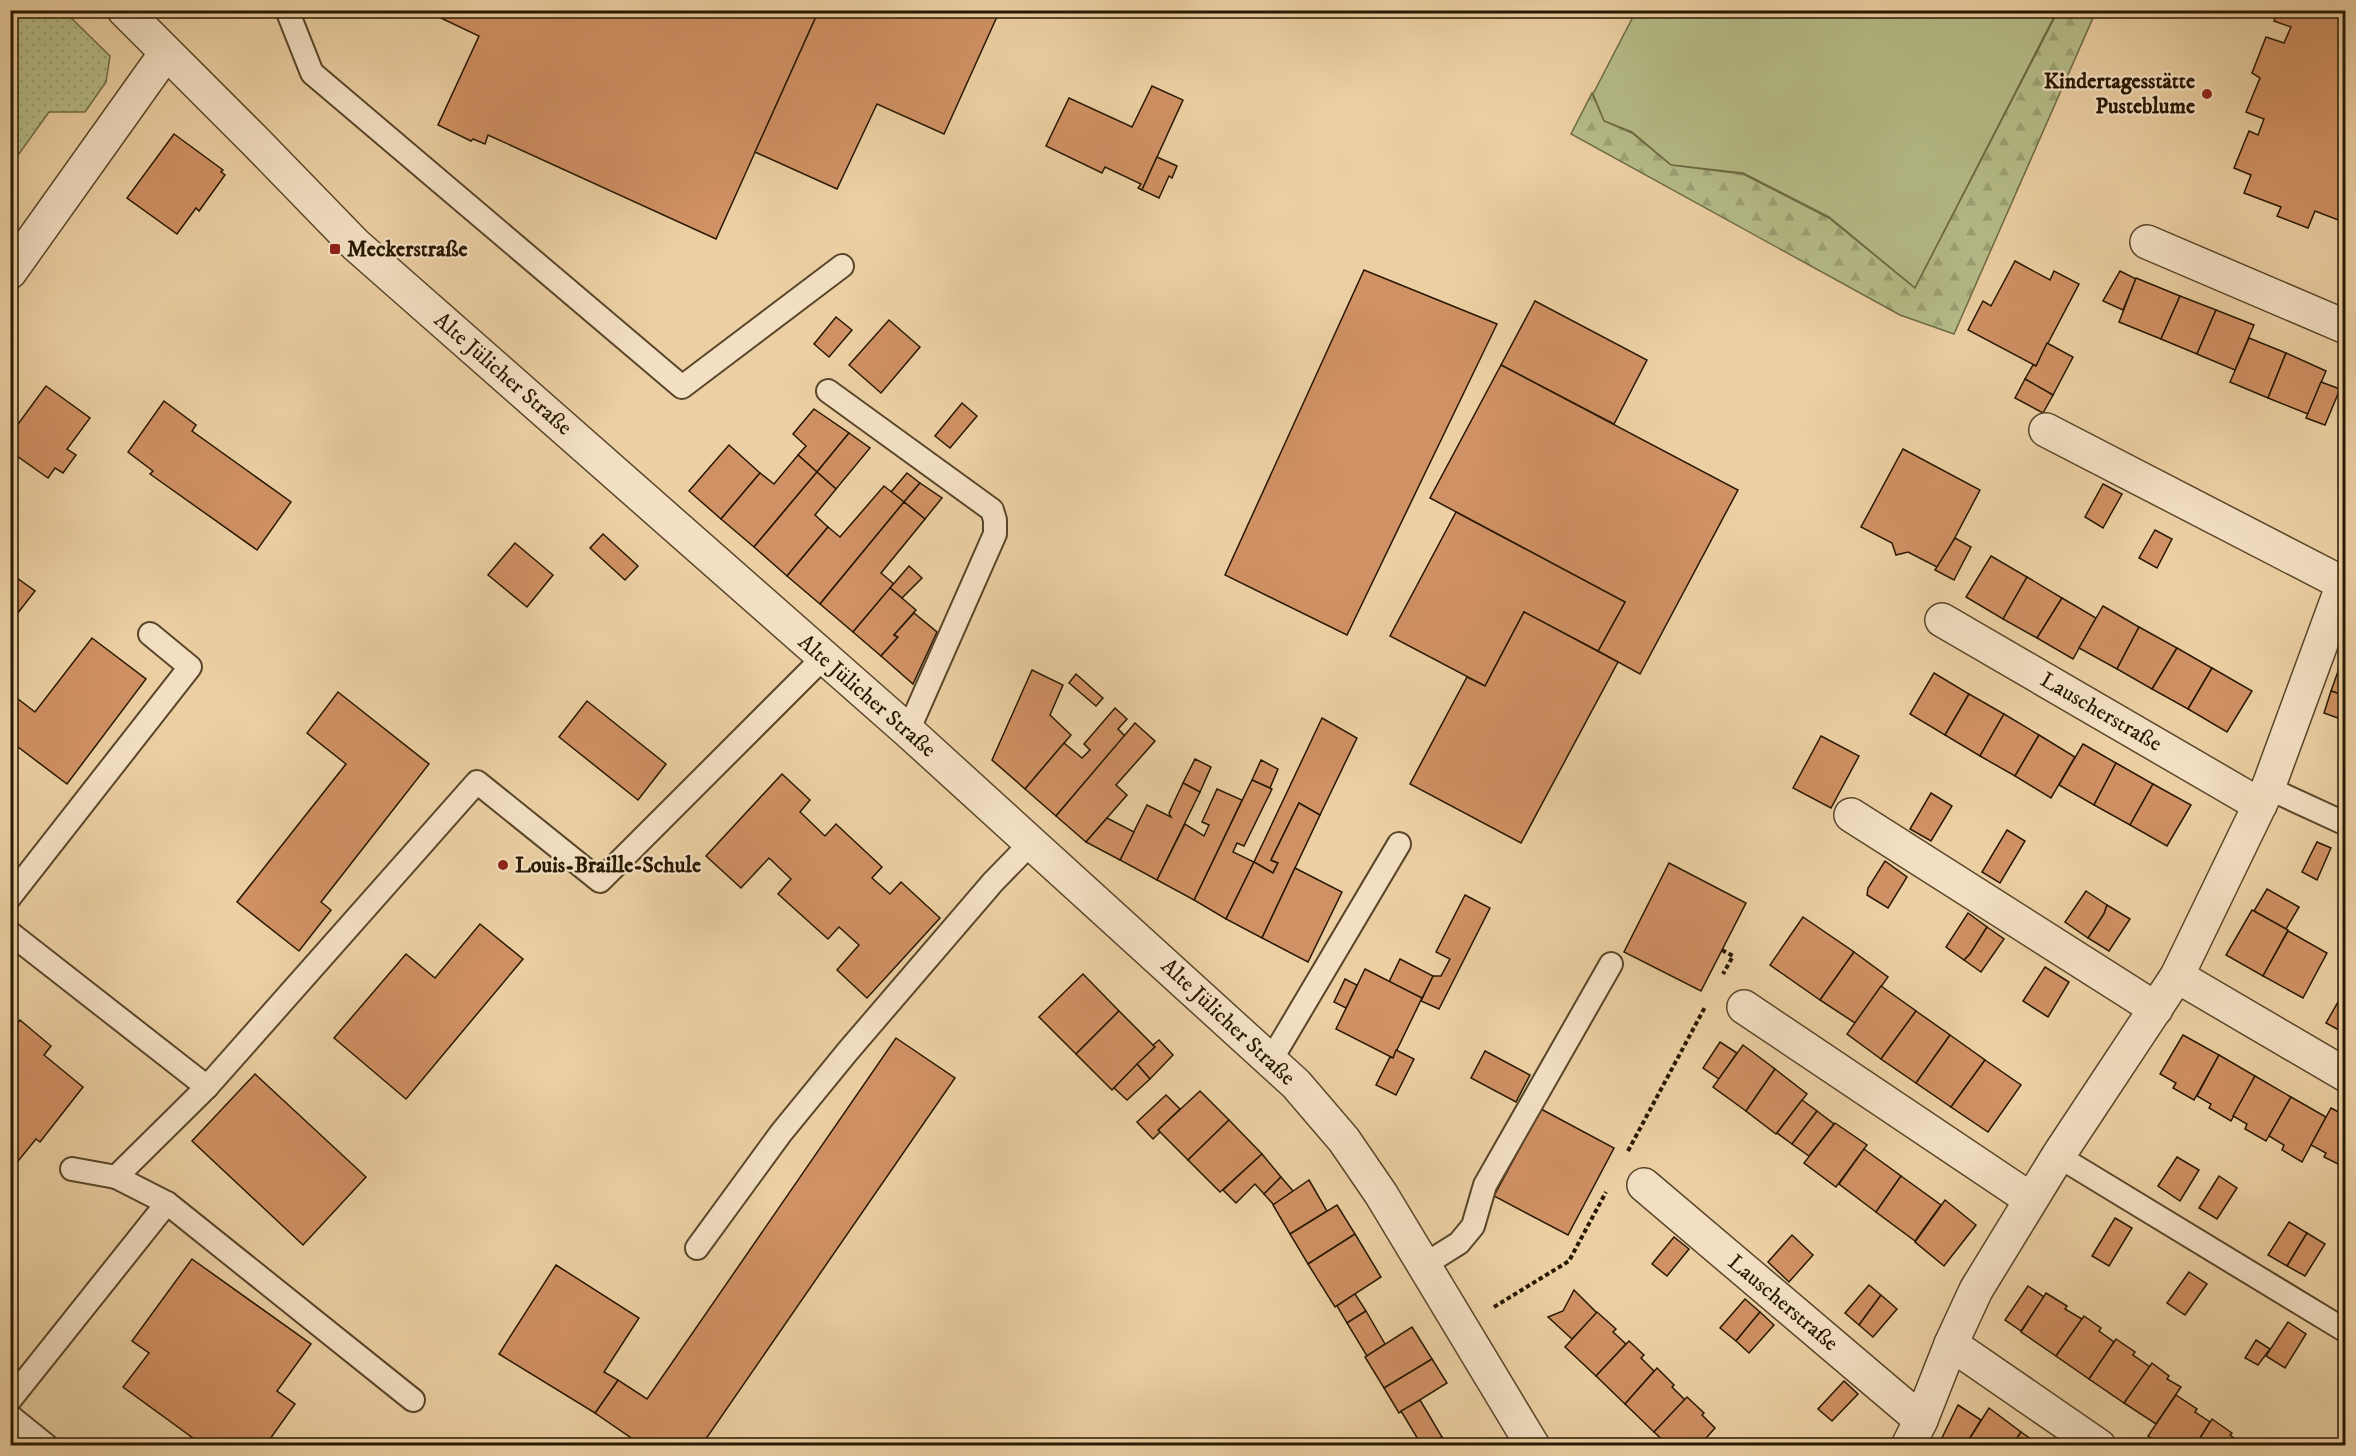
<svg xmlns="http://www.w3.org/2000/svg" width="2356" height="1456" font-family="'IM FELL DW Pica',serif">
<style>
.grass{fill:#b5bc88;stroke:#6e6a45;stroke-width:1.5}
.forest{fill:url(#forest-firs);stroke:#6e6a45;stroke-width:1.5}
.park{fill:url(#park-dots);stroke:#6e6a45;stroke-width:1.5}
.building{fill:#d09164;stroke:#281802;stroke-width:1.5}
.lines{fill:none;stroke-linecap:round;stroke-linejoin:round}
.service-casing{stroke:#59462a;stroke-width:26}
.minor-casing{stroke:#59462a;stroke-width:36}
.path{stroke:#281802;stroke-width:4;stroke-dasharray:4.5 3;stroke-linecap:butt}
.service{stroke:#f3e0c3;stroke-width:22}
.minor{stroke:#f3e0c3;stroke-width:33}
.poi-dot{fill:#8f2418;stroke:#f3e0c3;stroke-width:2}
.labels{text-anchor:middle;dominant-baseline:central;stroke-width:4.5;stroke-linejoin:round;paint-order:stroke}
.poi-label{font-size:22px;font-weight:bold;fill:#281802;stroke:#f3e0c3;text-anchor:start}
.street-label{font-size:22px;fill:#281802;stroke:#f3e0c3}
</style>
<defs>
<pattern id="forest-firs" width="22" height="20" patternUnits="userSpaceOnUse" patternTransform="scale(1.5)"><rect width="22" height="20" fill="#b5bc88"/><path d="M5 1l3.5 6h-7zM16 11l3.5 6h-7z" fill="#9ca174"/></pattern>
<pattern id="park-dots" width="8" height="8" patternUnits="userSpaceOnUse" patternTransform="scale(1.5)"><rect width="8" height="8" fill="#b5bc88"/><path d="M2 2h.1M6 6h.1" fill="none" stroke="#9ca174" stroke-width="1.8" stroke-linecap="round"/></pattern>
</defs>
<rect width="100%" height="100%" fill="#ecd0a3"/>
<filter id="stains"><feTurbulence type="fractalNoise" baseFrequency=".00333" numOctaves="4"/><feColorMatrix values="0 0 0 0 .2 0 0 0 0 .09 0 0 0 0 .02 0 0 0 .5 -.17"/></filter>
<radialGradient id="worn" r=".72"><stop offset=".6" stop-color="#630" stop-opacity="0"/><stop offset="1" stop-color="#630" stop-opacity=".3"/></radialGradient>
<path class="grass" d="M1636,11H2057L1915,288L1829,217L1743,173L1671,165L1632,132L1604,121L1593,94Z"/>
<path class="forest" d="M2058,11H2096L1954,334L1900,315L1571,134L1592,93L1604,121L1632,133L1671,165L1743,174L1829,218L1915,288Z"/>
<path class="park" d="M11,10L64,11L110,56L106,82L85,112H49L11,165Z"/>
<g class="building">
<path d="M424,10H819L716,239L488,135L485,144L473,139L471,141L438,125L479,36Z"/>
<path d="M819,10H1000L944,134L877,104L837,189L755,152Z"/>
<path d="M2278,10H2346V223L2315,211L2308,228L2277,216L2281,207L2244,193L2251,175L2234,168L2249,131L2258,135L2264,119L2246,112L2260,78L2252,73L2266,37L2284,43L2291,27L2274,21Z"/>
<path d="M1152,86L1183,100L1142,190L1138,188L1141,184L1105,167L1102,173L1046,146L1069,98L1132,127Z"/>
<path d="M174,134L223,170L221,172L225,175L199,211L196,208L177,234L127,198Z"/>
<path d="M1157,157L1177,166L1172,178L1169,176L1159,198L1142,190Z"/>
<path d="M2015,261L2050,280L2054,271L2079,284L2036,366L1968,330L1983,301L1991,306Z"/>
<path d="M1364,270L1497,324L1347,635L1225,575Z"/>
<path d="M2120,271L2136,279L2123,310L2103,301Z"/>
<path d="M2136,278L2180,296L2161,339L2119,322Z"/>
<path d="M2180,296L2216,310L2197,354L2161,339Z"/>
<path d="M1535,301L1647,360L1614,424L1501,365Z"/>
<path d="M2216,310L2254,325L2235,370L2197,354Z"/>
<path d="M836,317L852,330L829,357L814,344Z"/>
<path d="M889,320L920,347L881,393L849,365Z"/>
<path d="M2249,338L2286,353L2268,398L2230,382Z"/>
<path d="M2047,343L2073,357L2053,395L2025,379L2033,365L2036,366Z"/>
<path d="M2286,353L2326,371L2308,414L2268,398Z"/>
<path d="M1501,365L1738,490L1640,674L1598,651L1625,602L1430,498Z"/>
<path d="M2025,379L2053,395L2043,413L2015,398Z"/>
<path d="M2321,382L2340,389L2325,425L2306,418Z"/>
<path d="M46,386L90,418L67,449L76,455L63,473L55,468L48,478L10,451V435Z"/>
<path d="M164,401L196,425L192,431L291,502L257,550L150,474L153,471L128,452Z"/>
<path d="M962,403L977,416L950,448L935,436Z"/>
<path d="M814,409L849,433L817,472L798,455L806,446L793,434Z"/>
<path d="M849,433L870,448L836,489L817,472Z"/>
<path d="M729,445L760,473L721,519L689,491Z"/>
<path d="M1903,449L1980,490L1939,568L1908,552L1896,555L1892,543L1861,527Z"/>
<path d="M798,455L817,472L754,547L721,519L760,473L774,484Z"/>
<path d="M817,472L836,489L815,515L828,527L787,576L754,547Z"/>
<path d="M907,473L920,483L904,502L891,492Z"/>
<path d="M920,483L942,498L925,519L904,502Z"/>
<path d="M2103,484L2122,494L2103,528L2085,517Z"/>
<path d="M884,486L904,502L820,604L787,576L828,527L840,537Z"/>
<path d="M904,502L925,519L881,573L894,584L853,632L820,604Z"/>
<path d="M1456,512L1625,602L1598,651L1524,612L1485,686L1390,636Z"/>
<path d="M2155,530L2172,539L2157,568L2139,558Z"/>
<path d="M603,534L638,566L625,580L590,548Z"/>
<path d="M1955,538L1971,547L1954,580L1935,570Z"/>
<path d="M515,543L553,575L527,607L488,575Z"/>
<path d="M1991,556L2027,577L2003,619L1966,597Z"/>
<path d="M909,566L922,578L902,598L890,588Z"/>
<path d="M10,573L35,591L10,623Z"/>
<path d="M2027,577L2062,598L2037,638L2003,619Z"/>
<path d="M890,588L916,610L894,635L898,637L881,656L853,632Z"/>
<path d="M2062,598L2096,618L2073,659L2037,638Z"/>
<path d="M2103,606L2139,627L2117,669L2079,648Z"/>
<path d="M1524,612L1618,662L1521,843L1410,784L1467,677L1485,686Z"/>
<path d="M914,613L937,632L913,684L881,656L898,637L894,635Z"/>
<path d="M2139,627L2177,648L2152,689L2117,669Z"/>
<path d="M92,638L146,679L67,784L10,741V709L18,699L35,712Z"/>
<path d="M2177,648L2212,668L2188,709L2152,689Z"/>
<path d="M2345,652H2346V696L2331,691Z"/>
<path d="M2212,668L2252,691L2227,732L2188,709Z"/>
<path d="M1032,670L1063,685L1050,715L1071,735L1025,789L992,760Z"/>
<path d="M1934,673L1969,694L1945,735L1910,714Z"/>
<path d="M1076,674L1103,698L1096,706L1069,683Z"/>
<path d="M2331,691L2346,696V721L2324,713Z"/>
<path d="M338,692L429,764L321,902L331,910L299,951L237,902L346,764L307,733Z"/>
<path d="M1969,694L2004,714L1980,756L1945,735Z"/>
<path d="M587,701L666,764L638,800L559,737Z"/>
<path d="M1115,708L1127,719L1118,729L1125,736L1056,816L1025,789L1064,743L1082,758L1090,750L1084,744Z"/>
<path d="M2004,714L2039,735L2015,776L1980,756Z"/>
<path d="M1322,718L1357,738L1320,815L1299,803L1271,860L1278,863L1273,873L1254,862Z"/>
<path d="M1135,723L1155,741L1116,785L1127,795L1086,842L1056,816Z"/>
<path d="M2039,735L2075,757L2051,798L2015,776Z"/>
<path d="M1821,736L1859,756L1831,808L1793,788Z"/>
<path d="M2083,744L2116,763L2094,805L2059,785Z"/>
<path d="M1195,759L1211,767L1200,792L1183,783Z"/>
<path d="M1261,760L1278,769L1270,788L1252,780Z"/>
<path d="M2116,763L2153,784L2130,825L2094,805Z"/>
<path d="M782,774L810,800L800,812L825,836L836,824L882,867L872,878L890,894L901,882L940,918L867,998L837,970L859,945L839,927L828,939L778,894L791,879L769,858L741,888L706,856Z"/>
<path d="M1252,780L1272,789L1244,846L1237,843L1233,852L1254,862L1226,919L1194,900Z"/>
<path d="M1183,783L1200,792L1157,880L1120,860L1147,805L1171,817L1169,813Z"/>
<path d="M2153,784L2191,805L2167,846L2130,825Z"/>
<path d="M1217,789L1242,800L1194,900L1157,880L1185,824L1204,836L1209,825L1202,822Z"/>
<path d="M1931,793L1952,806L1931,841L1910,829Z"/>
<path d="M1299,803L1320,815L1262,938L1226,919L1254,862L1273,873L1278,863L1271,860Z"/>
<path d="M1107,818L1134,832L1120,860L1086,842Z"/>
<path d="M2007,830L2025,841L2000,883L1982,872Z"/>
<path d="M2317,842L2331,848L2317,880L2302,872Z"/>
<path d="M1885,861L1907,877L1888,908L1867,895L1868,888Z"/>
<path d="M1669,863L1746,903L1701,991L1624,952Z"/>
<path d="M1295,868L1342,892L1308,962L1262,938Z"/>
<path d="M2267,889L2299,907L2286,929L2254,911Z"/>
<path d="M2086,891L2107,905L2104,914L2088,938L2065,922Z"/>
<path d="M1465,895L1490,908L1439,1009L1421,1001L1433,976H1441L1450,959L1436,952Z"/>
<path d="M2107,905L2130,919L2109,951L2088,938L2104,914Z"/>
<path d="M2252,910L2288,930L2263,976L2226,955Z"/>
<path d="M1968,913L1987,927L1970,954L1964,960L1946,947Z"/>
<path d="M1803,917L1854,952L1820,1000L1770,965Z"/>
<path d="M480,924L523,959L406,1099L334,1038L406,954L435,978Z"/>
<path d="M1987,927L2004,939L1981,972L1964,960L1970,954Z"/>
<path d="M2288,931L2327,953L2303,998L2263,976Z"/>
<path d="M1854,952L1888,977L1855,1023L1820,1000Z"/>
<path d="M1400,959L1433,976L1422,998L1389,982Z"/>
<path d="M2045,967L2069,982L2048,1017L2023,1001Z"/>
<path d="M1365,969L1422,998L1393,1058L1336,1029Z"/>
<path d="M1083,974L1119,1011L1076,1054L1039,1017Z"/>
<path d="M1345,979L1357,985L1346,1008L1334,1002Z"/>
<path d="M1881,986L1916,1011L1881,1059L1847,1034Z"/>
<path d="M2346,988V1034L2326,1023Z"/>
<path d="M1119,1011L1155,1047L1112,1090L1076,1054Z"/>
<path d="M1916,1011L1950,1035L1916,1083L1881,1059Z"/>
<path d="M20,1020L51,1046L44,1055L83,1087L40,1142L36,1139L10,1171V1029L12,1030Z"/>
<path d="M1950,1035L1985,1060L1951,1107L1916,1083Z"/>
<path d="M2183,1035L2219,1055L2194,1100L2173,1088L2176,1083L2160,1074Z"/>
<path d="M896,1038L955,1078L701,1446H643L595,1413L618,1380L647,1399Z"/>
<path d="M1159,1040L1173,1055L1150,1079L1137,1064L1155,1047L1153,1045Z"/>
<path d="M1720,1042L1737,1053L1719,1079L1703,1068Z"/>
<path d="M1743,1045L1775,1069L1746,1111L1713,1087Z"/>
<path d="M1396,1050L1414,1059L1396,1095L1376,1085L1390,1057L1393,1058Z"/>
<path d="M1485,1051L1530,1075L1516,1102L1471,1078Z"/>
<path d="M2219,1055L2255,1076L2231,1121L2209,1108L2211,1104L2197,1096Z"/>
<path d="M1985,1060L2021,1085L1988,1132L1951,1107Z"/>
<path d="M1137,1064L1150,1079L1127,1100L1114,1088Z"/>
<path d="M1775,1069L1807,1094L1776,1134L1746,1111Z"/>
<path d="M255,1074L366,1177L303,1245L192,1141Z"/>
<path d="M2255,1076L2291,1097L2266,1141L2245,1129L2247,1124L2233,1116Z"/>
<path d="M1200,1091L1229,1120L1188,1160L1158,1130Z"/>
<path d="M1166,1095L1180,1109L1158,1130L1160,1132L1153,1139L1137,1122Z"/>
<path d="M2291,1097L2326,1117L2302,1162L2282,1150L2284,1145L2269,1136Z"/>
<path d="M1802,1100L1817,1111L1792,1144L1777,1133Z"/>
<path d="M2331,1108L2346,1116V1168L2324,1157L2326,1153L2311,1145Z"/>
<path d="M1541,1109L1614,1148L1568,1235L1494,1196Z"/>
<path d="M1817,1111L1834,1124L1809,1156L1792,1144Z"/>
<path d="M1229,1120L1262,1154L1220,1192L1188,1160Z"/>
<path d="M1835,1123L1867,1145L1836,1187L1804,1163Z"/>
<path d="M1864,1149L1901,1176L1876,1212L1839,1184Z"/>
<path d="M1262,1154L1281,1177L1264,1194L1255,1184L1236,1203L1223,1190Z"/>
<path d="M2177,1157L2199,1170L2180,1201L2158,1186Z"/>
<path d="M1901,1176L1941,1205L1915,1241L1876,1212Z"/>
<path d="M2219,1176L2237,1188L2217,1219L2199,1208Z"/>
<path d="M1281,1177L1293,1191L1274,1205L1264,1194Z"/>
<path d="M1309,1180L1327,1211L1290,1234L1273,1205Z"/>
<path d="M1945,1200L1976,1225L1944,1266L1915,1242Z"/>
<path d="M1337,1205L1355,1234L1308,1264L1290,1234Z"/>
<path d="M2115,1218L2132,1228L2109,1266L2092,1256Z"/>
<path d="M2289,1222L2307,1233L2287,1266L2268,1255Z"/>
<path d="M2307,1233L2325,1244L2305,1276L2287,1266Z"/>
<path d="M1355,1234L1381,1277L1335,1307L1308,1264Z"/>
<path d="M1792,1235L1813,1255L1789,1282L1768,1262Z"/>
<path d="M1674,1237L1689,1249L1667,1276L1652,1264Z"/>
<path d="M192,1259L311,1344L277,1391L295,1404L265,1446H204L123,1387L149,1353L132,1341Z"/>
<path d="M556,1265L639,1318L604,1372L618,1380L595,1413L499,1354Z"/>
<path d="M2189,1272L2207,1284L2185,1315L2167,1303Z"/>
<path d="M1869,1285L1881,1295L1859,1325L1845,1313Z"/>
<path d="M2028,1286L2044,1297L2021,1331L2005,1320Z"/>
<path d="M1574,1290L1597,1313L1572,1339L1548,1317L1563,1311Z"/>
<path d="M2046,1293L2067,1306L2065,1309L2082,1319L2056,1356L2021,1332Z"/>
<path d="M1355,1294L1366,1311L1347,1323L1337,1306Z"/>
<path d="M1881,1295L1897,1309L1873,1337L1859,1325Z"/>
<path d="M1745,1299L1760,1312L1736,1341L1720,1328Z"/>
<path d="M1366,1311L1385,1344L1367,1356L1347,1323Z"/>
<path d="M1597,1312L1616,1329L1613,1332L1626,1344L1596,1376L1565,1347Z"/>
<path d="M1760,1312L1774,1325L1749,1353L1736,1341Z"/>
<path d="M2084,1316L2101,1328L2099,1331L2114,1342L2089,1379L2056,1356Z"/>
<path d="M2288,1322L2306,1334L2285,1368L2266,1356Z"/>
<path d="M1412,1327L1432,1359L1384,1388L1365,1357Z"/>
<path d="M2116,1339L2135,1352L2133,1355L2150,1367L2124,1403L2089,1379Z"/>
<path d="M2256,1340L2270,1349L2258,1365L2245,1358Z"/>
<path d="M1629,1341L1644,1355L1641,1358L1654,1371L1625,1404L1596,1376Z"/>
<path d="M1432,1359L1447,1383L1399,1413L1384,1388Z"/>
<path d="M2152,1363L2169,1376L2167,1379L2181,1387L2156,1424L2124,1403Z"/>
<path d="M1657,1368L1674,1385L1672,1387L1685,1400L1654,1432L1625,1404Z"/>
<path d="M1844,1381L1858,1394L1832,1421L1818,1409Z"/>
<path d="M2176,1395L2197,1409L2195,1412L2210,1422L2195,1446H2163L2148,1436Z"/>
<path d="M1687,1397L1704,1413L1702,1415L1715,1428L1699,1446H1669L1654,1432Z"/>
<path d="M1420,1400L1442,1437L1428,1446H1422L1401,1411Z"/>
<path d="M1958,1405L1981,1420L1965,1446H1938Z"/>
<path d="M1989,1408L2021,1432L2012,1446H1965Z"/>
<path d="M2212,1419L2232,1433L2230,1435L2244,1446H2195Z"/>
<path d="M2021,1432L2041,1446H2012Z"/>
<path d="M1442,1437L1448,1446H1428Z"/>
<path d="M1705,1439L1711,1446H1699Z"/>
</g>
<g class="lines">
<defs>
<g id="service">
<path d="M287,10L312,73L682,387L842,266"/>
<path d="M828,391L992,510L995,520V534L908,731"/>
<path d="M2268,788L2346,824"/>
<path d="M10,897L190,667L150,634"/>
<path d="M10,933L207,1087"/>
<path d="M1271,1060L1399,844"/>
<path d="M2058,1156L2346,1331"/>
<path d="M72,1169L116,1177L167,1203L413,1400"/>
<path d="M116,1177L207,1087L477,782L600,881L824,657"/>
<path d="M697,1248L781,1133L848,1051L993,882L1031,843"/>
<path d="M1424,1265L1459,1243L1473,1226L1485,1185L1611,964"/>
<path d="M10,1400L167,1203"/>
<path d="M10,1416L47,1446"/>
</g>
<g id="minor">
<path d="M124,10L253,139L356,245L908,731L1296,1084L1344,1140L1381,1194L1533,1446"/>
<path d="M2147,242L2346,327"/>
<path d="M10,272L166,53"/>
<path d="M2046,430L2344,584"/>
<path d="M1942,620L2260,805"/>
<path d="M1851,815L2156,1009"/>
<path d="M2177,976L2346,1075"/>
<path d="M1744,1007L2030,1199"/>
<path d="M1644,1185L1921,1420"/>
<path d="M1951,1344L2099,1446"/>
<path d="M1908,1446L1921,1420L1951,1344L1976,1290L2058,1156L2177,976L2268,788L2346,576"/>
</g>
</defs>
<use href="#service" class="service-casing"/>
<use href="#minor" class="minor-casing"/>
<g class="path">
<path d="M1722,950L1733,956L1723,974"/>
<path d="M1628,1151L1705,1007"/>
<path d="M1494,1307L1569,1261L1606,1192"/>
</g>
<use href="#service" class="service"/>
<use href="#minor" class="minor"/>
</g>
<g class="poi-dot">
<circle cx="2207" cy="94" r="6"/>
<rect x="329" y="243" width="12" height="12" rx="3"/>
<circle cx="503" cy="865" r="6"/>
</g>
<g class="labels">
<g class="poi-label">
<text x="2195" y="81" text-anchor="end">Kindertagesstätte<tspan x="2195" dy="25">Pusteblume</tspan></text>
<text x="347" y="249">Meckerstraße</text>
<text x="515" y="865">Louis-Braille-Schule</text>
</g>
<g class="street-label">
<text transform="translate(503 374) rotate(41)">Alte Jülicher Straße</text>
<text transform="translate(867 696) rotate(41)">Alte Jülicher Straße</text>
<text transform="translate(2101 712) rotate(30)">Lauscherstraße</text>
<text transform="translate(1228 1022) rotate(43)">Alte Jülicher Straße</text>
<text transform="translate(1783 1303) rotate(40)">Lauscherstraße</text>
</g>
</g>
<rect width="2356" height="1456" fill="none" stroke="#ecd0a3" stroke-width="36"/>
<rect x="12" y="12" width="2332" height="1432" fill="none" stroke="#281802" stroke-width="3"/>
<rect x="18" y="18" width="2320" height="1420" fill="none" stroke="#281802" stroke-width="1.5"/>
<rect width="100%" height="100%" filter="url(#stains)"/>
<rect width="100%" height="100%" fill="url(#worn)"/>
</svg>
